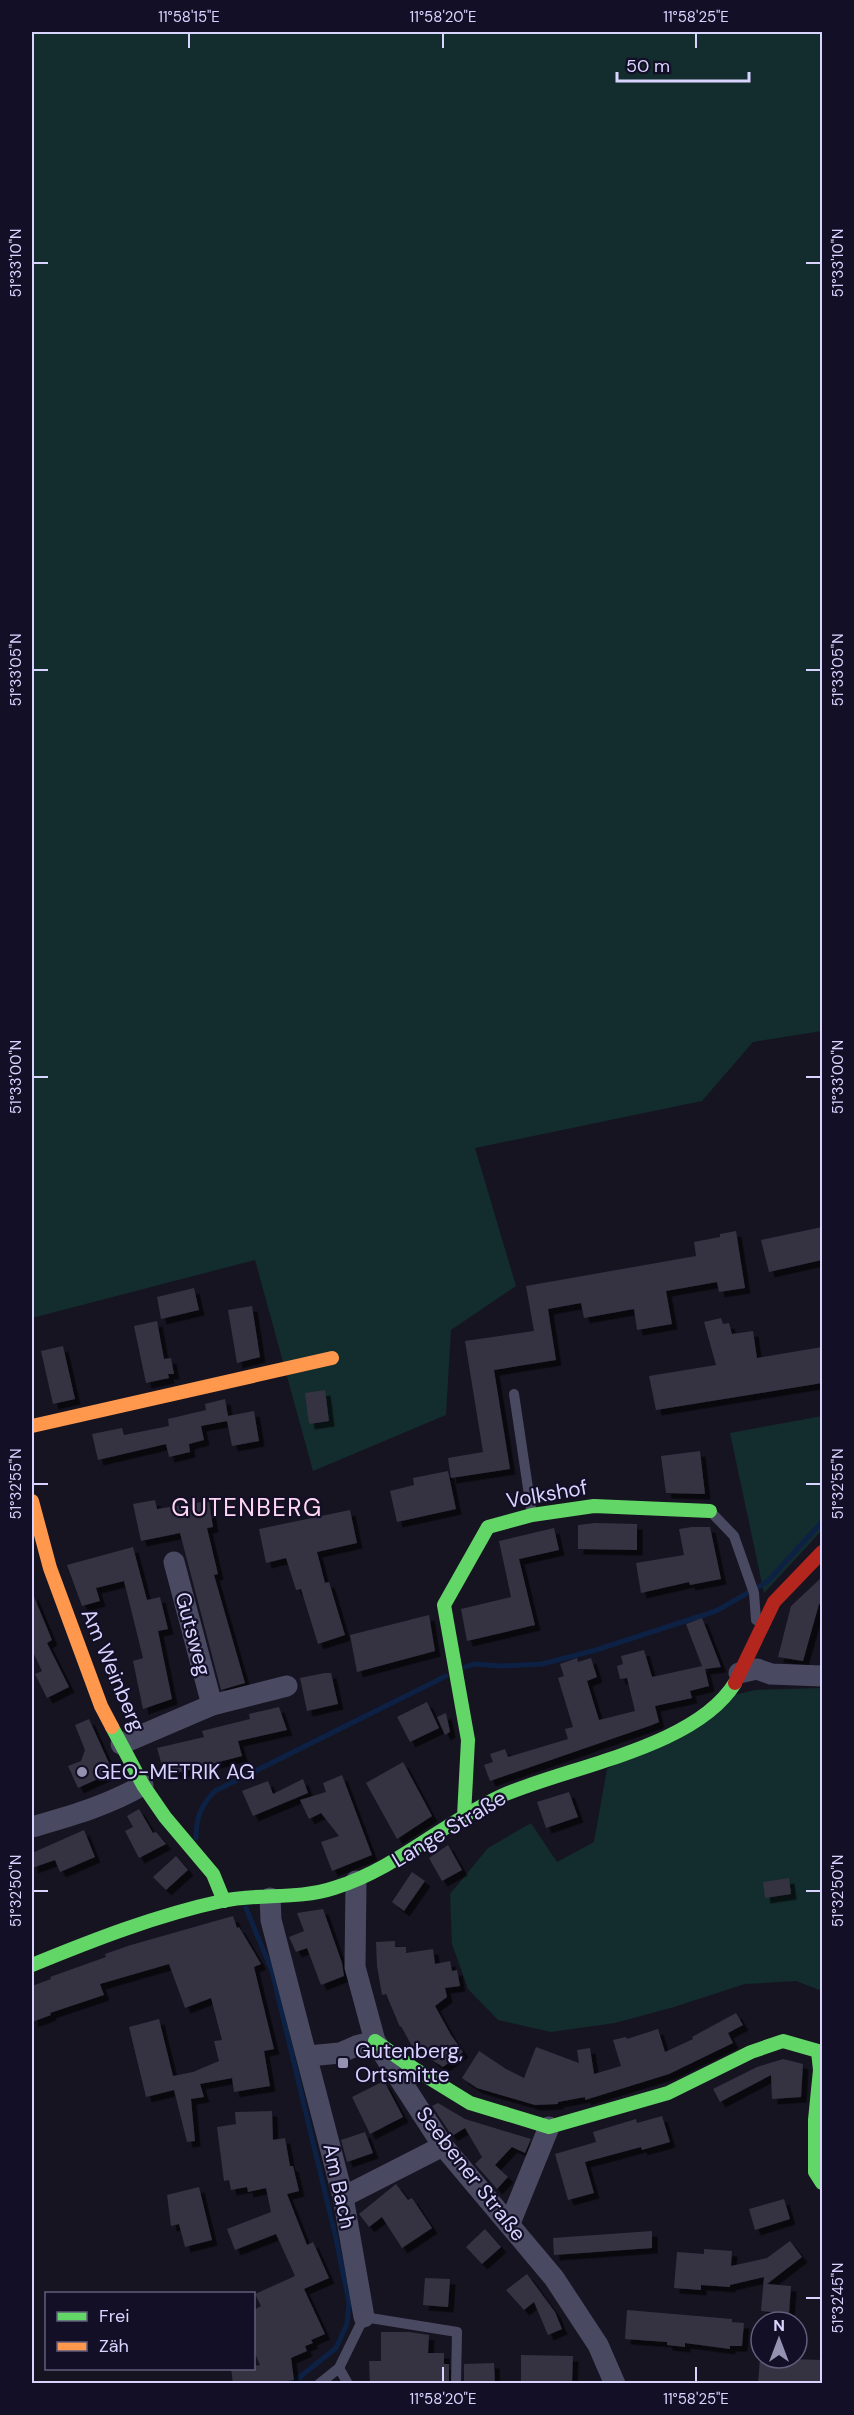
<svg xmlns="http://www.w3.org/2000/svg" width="854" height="2415" font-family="'DM Sans',sans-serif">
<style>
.green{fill:#132c2d}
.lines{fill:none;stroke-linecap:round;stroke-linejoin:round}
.stream{stroke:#0d2144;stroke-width:5}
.building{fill:#343243;filter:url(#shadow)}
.lane{stroke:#4a4962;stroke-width:10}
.street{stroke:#4a4962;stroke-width:21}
.fast{stroke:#63d668;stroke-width:14}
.slow{stroke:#ff974d;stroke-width:14}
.jam{stroke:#b3261e;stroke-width:14}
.ticks{fill:none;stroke:#d9d4ff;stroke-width:2}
.poi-dot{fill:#9591b1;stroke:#130f26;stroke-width:2}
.labels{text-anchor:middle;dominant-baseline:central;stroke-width:4.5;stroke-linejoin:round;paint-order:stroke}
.street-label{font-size:21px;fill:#d9d4ff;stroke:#130f26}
.poi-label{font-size:21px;fill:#d9d4ff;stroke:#130f26;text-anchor:start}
.quarter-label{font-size:24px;letter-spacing:1.5px;fill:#ffd6f0;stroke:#130f26}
.neatline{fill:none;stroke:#d9d4ff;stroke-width:2}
.ticks-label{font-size:15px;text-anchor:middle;fill:#d9d4ff}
</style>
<defs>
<filter id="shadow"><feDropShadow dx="5.5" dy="5.5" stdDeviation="0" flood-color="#0009"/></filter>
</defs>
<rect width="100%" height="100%" fill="#161421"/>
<g class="green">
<path d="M32,32H822V1031L753,1042L702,1101L475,1148L516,1286L451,1330L446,1415L313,1471L255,1260L32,1318Z"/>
<path d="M822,1416V1530L764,1593L730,1433Z"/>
<path d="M822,1688V1991L796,1981L745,1984L674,2007L615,2023L551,2032L498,2020L468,1989L452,1944L450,1894L488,1848L531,1823L557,1862L594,1842L607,1769L730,1696L755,1690Z"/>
</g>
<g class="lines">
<g class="stream">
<path d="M465,1667L474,1664L502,1666L542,1664L596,1650L716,1611L767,1582L822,1522"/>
<path d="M196,1838C196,1818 201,1805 215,1791L446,1676"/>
<path d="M246,1908L272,1971L335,2234L349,2302L347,2324L336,2348L296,2380L295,2384"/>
</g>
</g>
<g class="building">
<path d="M822,1227V1260L769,1272L761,1240Z"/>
<path d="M736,1231L745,1288L719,1292L717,1282L666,1291L672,1324L637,1330L634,1309L584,1318L581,1303L548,1309L556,1360L494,1370L510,1469L451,1478L448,1458L483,1452L465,1341L534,1331L526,1286L696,1256L694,1242L720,1237V1234Z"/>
<path d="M194,1288L199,1310L161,1319L157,1297Z"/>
<path d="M252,1306L260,1357L237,1363L228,1310Z"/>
<path d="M721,1318L723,1324L729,1323L732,1334L753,1331L757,1358L822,1347V1383L656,1410L649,1376L716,1365L704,1322Z"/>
<path d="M157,1321L164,1359L171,1358L174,1374H168L169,1378L146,1383L134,1326Z"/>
<path d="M63,1346L75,1399L53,1404L41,1351Z"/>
<path d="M325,1390L329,1421L309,1424L305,1393Z"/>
<path d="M225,1399L228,1416L254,1411L259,1441L232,1446L227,1421L201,1426L204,1440L189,1444L190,1452L169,1457L166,1444L98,1460L92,1434L122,1428L124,1435L169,1426L168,1419L206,1410L205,1404Z"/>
<path d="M700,1451L705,1494L666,1493L661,1456Z"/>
<path d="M448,1471L456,1509L397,1522L390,1491L414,1485L413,1478Z"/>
<path d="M155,1500L157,1509L209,1501L213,1527L207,1528L218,1574L214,1575L245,1683L221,1690L180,1533L141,1541L133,1504Z"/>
<path d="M350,1510L357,1543L317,1552L325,1583L329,1582L345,1635L318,1644L301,1589L296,1590L286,1558L266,1563L259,1529Z"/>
<path d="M595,1523L637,1524V1550L578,1549V1525Z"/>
<path d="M692,1527H710L721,1579L690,1585L689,1582L641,1593L636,1563L684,1555L679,1529Z"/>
<path d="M554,1528L559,1550L519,1559L535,1625L467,1641L461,1609L511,1597L499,1541Z"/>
<path d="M133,1547L147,1600L160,1597L168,1629L158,1631L172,1699L143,1709L133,1661L143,1658L124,1581L96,1588L100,1601L82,1606L67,1565Z"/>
<path d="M822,1577V1605L819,1604L803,1661L778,1657L791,1606Z"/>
<path d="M32,1592L52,1640L47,1643L69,1687L47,1698L35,1674L42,1671L32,1650Z"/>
<path d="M429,1615L435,1651L357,1672L350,1635Z"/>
<path d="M702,1618L721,1667L705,1669L709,1686L690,1691L692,1698L655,1706L659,1722L652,1725L490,1781L484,1765L493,1762L490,1754L505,1749L508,1757L568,1739L565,1729L573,1727L558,1678L564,1676L560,1664L577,1658L578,1662L591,1658L597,1677L587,1681L599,1720L635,1711L627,1678L620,1679L617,1666L623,1664L621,1656L644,1650L652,1677L702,1666L686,1624Z"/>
<path d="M325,1673H331L338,1704L307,1711L300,1678Z"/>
<path d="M427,1702L439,1728L410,1742L397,1717Z"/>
<path d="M279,1707L287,1730L238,1741L242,1756L165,1776L157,1748L204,1737L202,1731L250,1719L249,1714Z"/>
<path d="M446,1713L450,1732L445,1735L437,1717Z"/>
<path d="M89,1719L113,1772L78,1788L68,1766L81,1761L85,1750L75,1725Z"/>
<path d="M403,1762L432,1816L397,1839L366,1783Z"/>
<path d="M342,1775L372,1855L332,1871L321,1842L339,1836L321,1813L309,1819L300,1800L326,1792L323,1783Z"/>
<path d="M303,1779L308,1793L253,1816L242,1791L268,1781L273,1794Z"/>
<path d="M569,1792L578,1817L546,1828L537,1802Z"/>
<path d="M139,1809L153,1833L156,1832L166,1844L139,1858L125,1831L133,1827L127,1816Z"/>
<path d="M84,1830L95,1857L60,1872L55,1860L32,1868V1853Z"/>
<path d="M448,1845L462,1870L442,1881L429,1858Z"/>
<path d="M176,1856L188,1870L166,1890L153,1877Z"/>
<path d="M412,1872L425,1881L404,1911L392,1902Z"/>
<path d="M789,1878L791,1894L765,1898L763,1882Z"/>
<path d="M323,1909L342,1963L344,1976L321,1985L307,1948L296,1952L289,1937L304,1931L297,1913Z"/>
<path d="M233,1916L237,1928L239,1927L261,1964L254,1967L274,2049L264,2051L270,2086L234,2092L232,2078L200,2084L204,2097L191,2099L195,2141L187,2142L174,2090L146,2097L129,2027L159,2019L173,2076L193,2072L219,2061L214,2041L222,2040L211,1998L185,2008L169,1964L100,1984L104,1995L50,2013L51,2015L32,2022V1986L51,1979L50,1977L106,1957L105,1954L131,1945Z"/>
<path d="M395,1941V1947H406V1953L433,1949L435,1964L450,1961L452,1971L457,1970L460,1986L445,1988L447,1997L435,2006L451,2035L463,2052L443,2067L432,2060L421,2046L413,2048L401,2026L400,2027L386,1994L382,1995L377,1966L376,1942Z"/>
<path d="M736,2013L743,2025L728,2033L733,2043L669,2074L585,2100V2097L558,2102V2104L535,2105L477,2088L462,2078L479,2051L506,2069L524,2078L536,2047L579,2063L577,2050L590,2048L594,2074L621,2066L613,2040L626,2037L627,2039L658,2029L665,2052L693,2039L692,2037Z"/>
<path d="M783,2059L803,2064L801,2097L772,2099L771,2075L720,2102L713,2089L757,2067Z"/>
<path d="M384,2081L403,2117L370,2134L352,2097Z"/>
<path d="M438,2103L465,2119L531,2139L525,2153L512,2147L495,2165L508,2177L497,2189L475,2164L482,2157L465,2128L452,2136L432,2106Z"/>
<path d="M272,2111L273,2140L285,2138L290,2166H293L299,2191L287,2194L307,2245L313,2242L329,2278L304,2289L325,2334L311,2340L313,2343L305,2346L307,2351L291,2358L294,2380L265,2384H233L231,2368H254V2366L260,2365L254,2351V2310L261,2306L255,2294L295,2276L276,2234L235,2250L227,2229L271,2212L266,2188L248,2192L247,2187L231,2190L229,2180L224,2181L217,2127L236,2124L235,2112Z"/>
<path d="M662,2116L670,2142L642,2150L641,2147L585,2162L594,2193L568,2200L555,2154L596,2142L593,2132L636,2119L637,2123Z"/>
<path d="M365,2132L373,2153L347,2162L341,2140Z"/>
<path d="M396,2184L408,2200L412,2198L432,2228L402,2248L382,2217L369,2227L359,2214Z"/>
<path d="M199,2187L212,2240L185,2247L179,2224L171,2226L167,2195Z"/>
<path d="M784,2199L790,2219L755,2230L749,2209Z"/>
<path d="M485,2229L501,2247L482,2264L466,2247Z"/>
<path d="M652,2231V2248L554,2255L553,2238Z"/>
<path d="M790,2241L802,2257L767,2284L791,2286L789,2314L761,2311L764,2277L730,2285V2287L701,2285V2290L674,2288L677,2252L704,2254V2249L732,2251L731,2266L767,2258Z"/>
<path d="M527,2274L555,2312L562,2329L548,2335L534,2302L524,2310L506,2290Z"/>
<path d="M425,2278L450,2279L448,2307L423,2305Z"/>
<path d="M627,2310L732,2319V2322L744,2323L742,2346H730V2349L685,2343V2347L667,2345V2342L625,2339Z"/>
<path d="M381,2332H409L429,2335L428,2353H444V2364H449V2384H370L369,2361H381Z"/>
<path d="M521,2355L573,2356L572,2384H521Z"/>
<path d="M760,2358L822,2360V2384H758Z"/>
<path d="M494,2363L495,2384H464V2364Z"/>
</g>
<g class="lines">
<g class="lane">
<path d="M514,1394L532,1515"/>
<path d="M710,1511L734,1536L754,1593L756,1620"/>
<path d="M339,2368L348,2384"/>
<path d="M319,2384L339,2368L364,2317L457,2332L456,2384"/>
</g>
<g class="street">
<path d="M739,1673L757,1669L771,1674L822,1676"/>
<path d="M212,1705L287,1686"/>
<path d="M121,1744L212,1705L174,1562"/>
<path d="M32,1827C70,1816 107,1806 143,1785"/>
<path d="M356,1881L355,1967L375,2041L443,2146L554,2278L598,2345L615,2384"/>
<path d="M270,1898L271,1920L343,2197L364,2317"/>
<path d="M308,2056L340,2053L356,2046L375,2041"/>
<path d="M343,2197L443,2146"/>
<path d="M510,2223L549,2127"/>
</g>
<g class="fast">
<path d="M112,1727L143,1785L165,1817L213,1874L224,1901"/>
<path d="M464,1816L468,1740L444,1605L488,1527L532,1515L594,1506L710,1511"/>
<path d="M32,1965C93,1940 157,1915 222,1901C259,1893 297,1900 334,1888C396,1869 443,1823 501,1796C569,1766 695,1748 735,1683"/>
<path d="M375,2041L413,2068L470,2103L549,2127L668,2093L751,2052L783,2041L818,2051L820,2070L815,2120V2172L822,2183"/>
</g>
<g class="slow">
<path d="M32,1426L332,1358"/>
<path d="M32,1501L50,1568L101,1706L112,1727"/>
</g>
<path class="jam" d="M735,1683L774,1602L822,1552"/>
</g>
<path class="ticks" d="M189,33V48M443,33V48M696,33V48M33,263H48M806,263H821M33,670H48M806,670H821M33,1077H48M806,1077H821M33,1484H48M806,1484H821M33,1891H48M806,1891H821M806,2298H821M443,2367V2382M696,2367V2382"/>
<g class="poi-dot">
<circle cx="82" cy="1772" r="6"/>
<rect x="337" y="2057" width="12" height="12" rx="3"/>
</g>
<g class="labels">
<g class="street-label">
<text transform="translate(547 1494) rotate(-10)">Volkshof</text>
<text transform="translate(193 1634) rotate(75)">Gutsweg</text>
<text transform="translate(113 1670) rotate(67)">Am Weinberg</text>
<text transform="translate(449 1829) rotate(-31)">Lange Straße</text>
<text transform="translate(471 2174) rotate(52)">Seebener Straße</text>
<text transform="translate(339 2186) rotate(78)">Am Bach</text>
</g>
<g class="poi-label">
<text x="94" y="1772">GEO-METRIK AG</text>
<text x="355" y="2051">Gutenberg,<tspan x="355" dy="24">Ortsmitte</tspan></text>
</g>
<g class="quarter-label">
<text x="247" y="1507">GUTENBERG</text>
</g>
</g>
<rect width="854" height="2415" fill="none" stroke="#130f26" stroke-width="66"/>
<rect x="45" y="2292" width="210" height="78" fill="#130f26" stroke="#625e7d" stroke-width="1.5"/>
<rect x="57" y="2312" width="30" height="9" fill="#63d668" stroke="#625e7d" stroke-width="1.5"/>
<text x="99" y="2322" font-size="18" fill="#d9d4ff">Frei</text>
<rect x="57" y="2342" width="30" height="9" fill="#ff974d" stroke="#625e7d" stroke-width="1.5"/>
<text x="99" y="2352" font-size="18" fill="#d9d4ff">Zäh</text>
<g transform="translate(779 2340)"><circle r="28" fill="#130f26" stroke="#625e7d" stroke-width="1.5"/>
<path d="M0-4.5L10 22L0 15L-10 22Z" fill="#9591b1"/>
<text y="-9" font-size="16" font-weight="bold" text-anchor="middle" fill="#d9d4ff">N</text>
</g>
<path d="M617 72v9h132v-9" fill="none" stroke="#d9d4ff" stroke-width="3"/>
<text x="626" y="72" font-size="18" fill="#d9d4ff" stroke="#130f26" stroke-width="4.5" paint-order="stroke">50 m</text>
<rect x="33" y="33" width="788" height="2349" class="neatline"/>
<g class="ticks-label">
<text x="189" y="22">11°58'15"E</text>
<text x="443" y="22">11°58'20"E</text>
<text x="696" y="22">11°58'25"E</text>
<text transform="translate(16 263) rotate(-90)" y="5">51°33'10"N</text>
<text transform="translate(838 263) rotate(-90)" y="5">51°33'10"N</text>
<text transform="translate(16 670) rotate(-90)" y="5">51°33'05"N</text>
<text transform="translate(838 670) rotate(-90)" y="5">51°33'05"N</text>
<text transform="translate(16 1077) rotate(-90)" y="5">51°33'00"N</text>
<text transform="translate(838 1077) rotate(-90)" y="5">51°33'00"N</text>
<text transform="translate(16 1484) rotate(-90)" y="5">51°32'55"N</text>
<text transform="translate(838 1484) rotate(-90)" y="5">51°32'55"N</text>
<text transform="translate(16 1891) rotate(-90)" y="5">51°32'50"N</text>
<text transform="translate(838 1891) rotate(-90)" y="5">51°32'50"N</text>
<text transform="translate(838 2298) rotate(-90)" y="5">51°32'45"N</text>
<text x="443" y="2404">11°58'20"E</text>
<text x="696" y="2404">11°58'25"E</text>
</g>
</svg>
